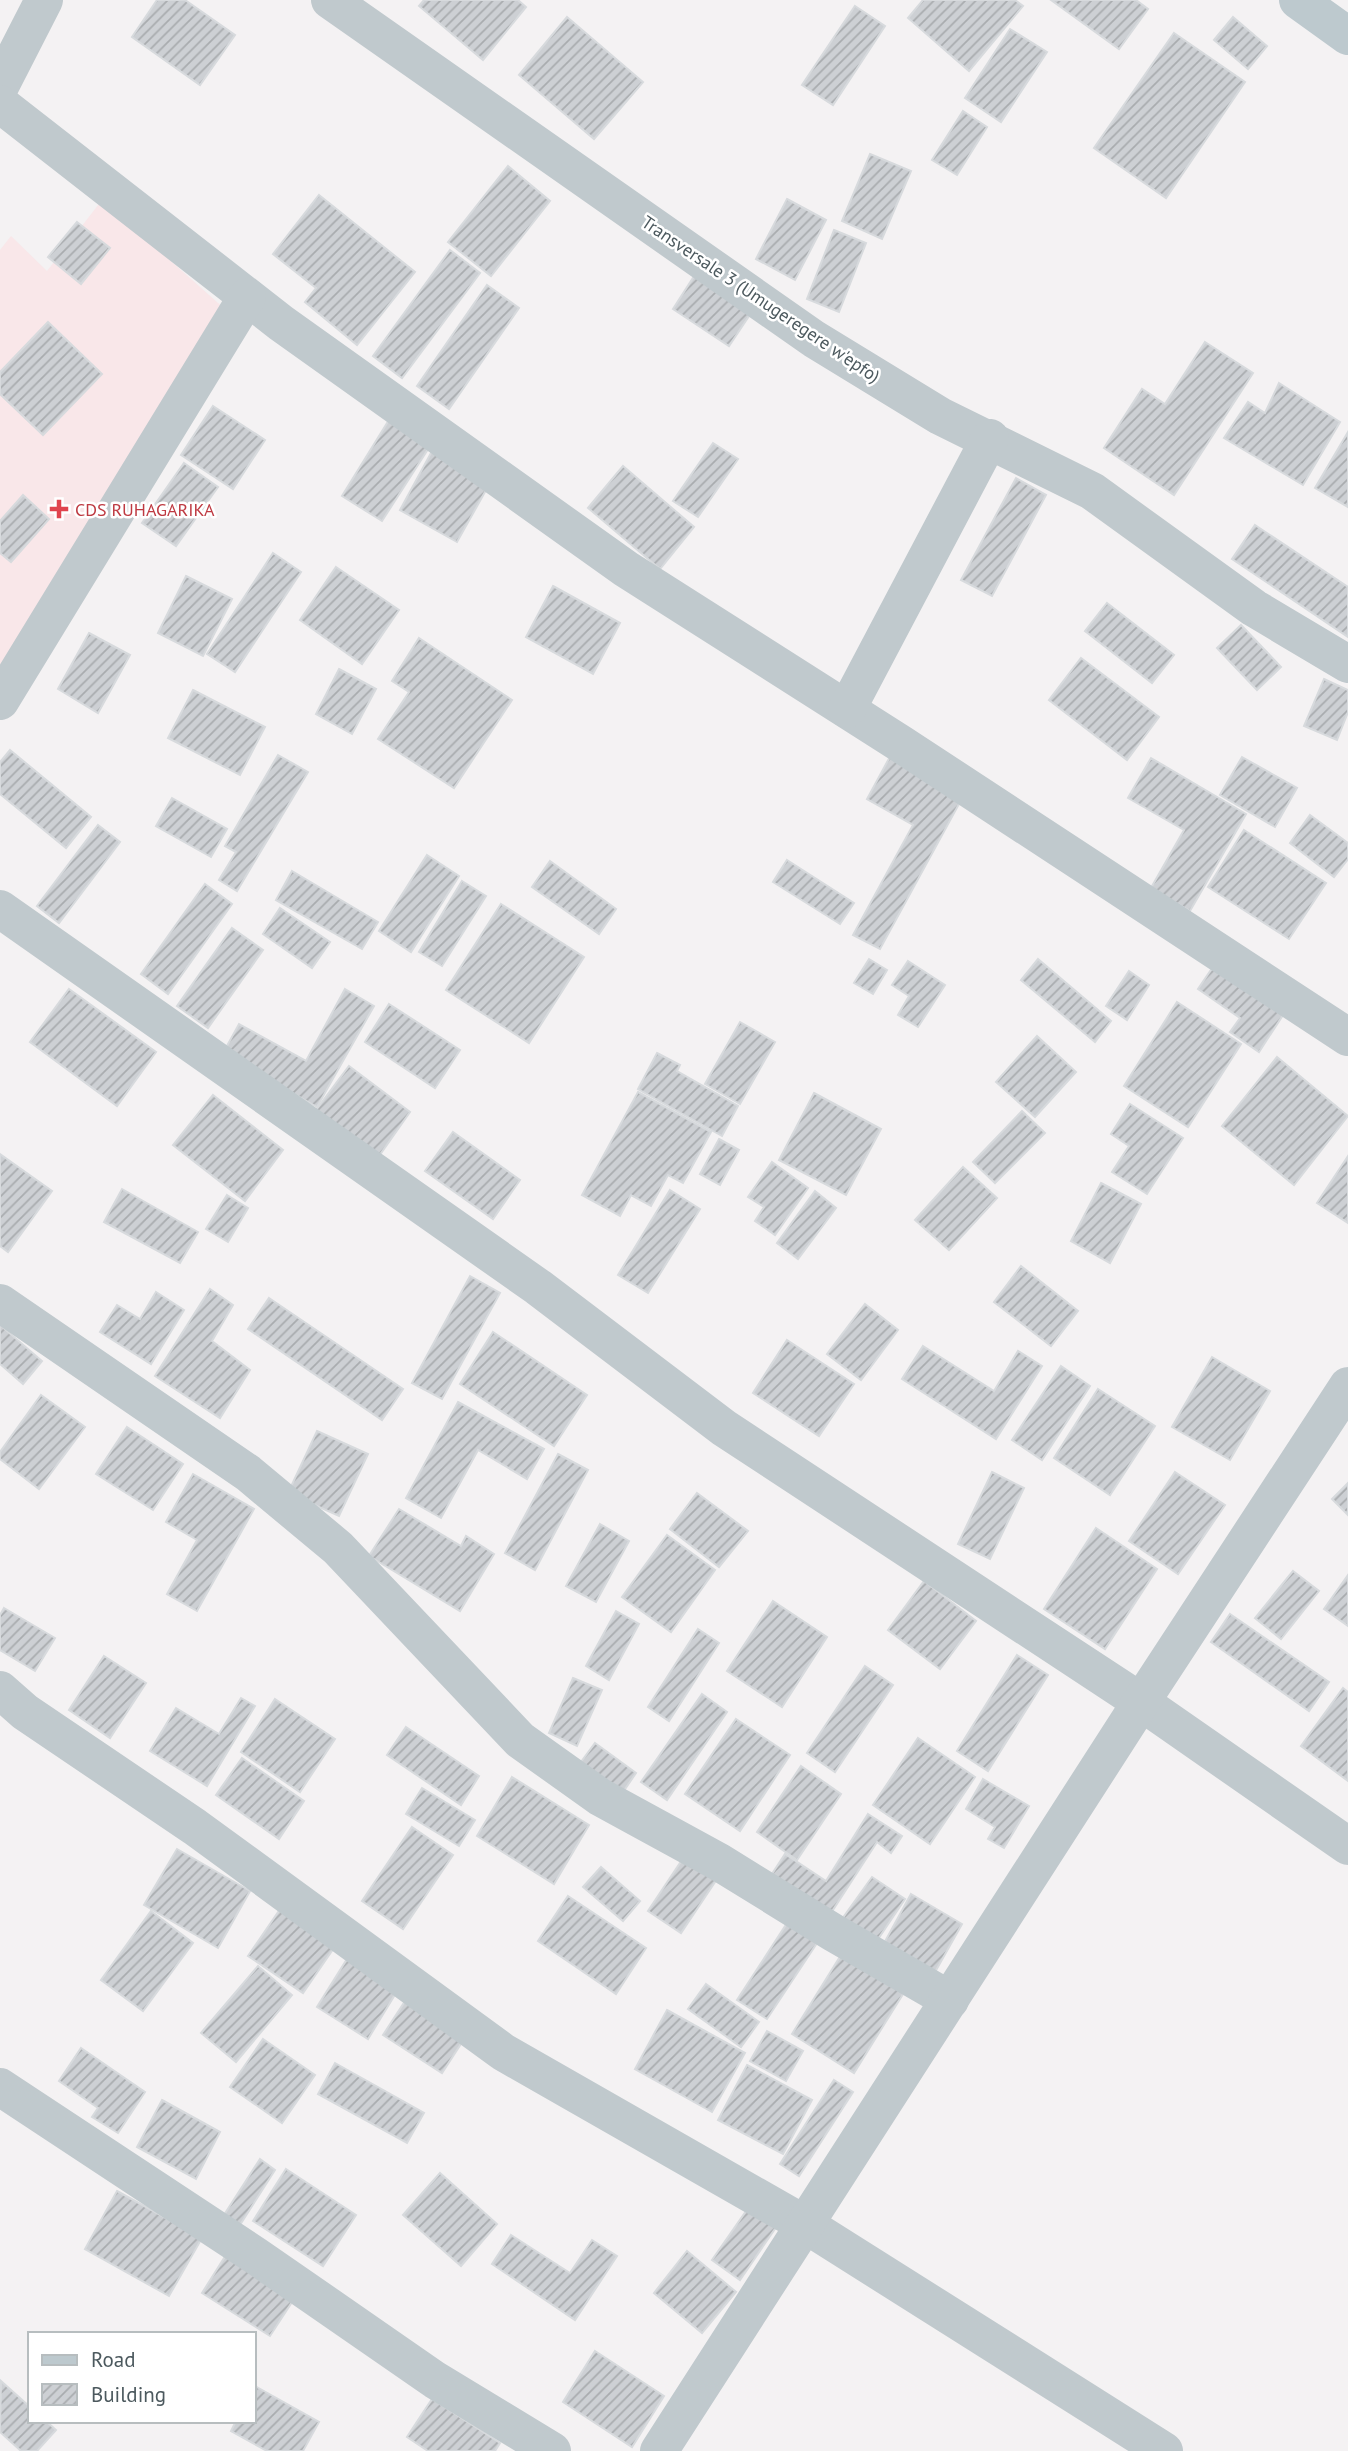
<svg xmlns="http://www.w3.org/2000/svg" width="1348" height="2451" font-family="'PT Sans',sans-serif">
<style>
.medical{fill:#f9e7e9}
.building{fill:url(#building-hatch);stroke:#d7dadd;stroke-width:2}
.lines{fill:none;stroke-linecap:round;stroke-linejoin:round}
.street{stroke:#c0c9cd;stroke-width:38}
.secondary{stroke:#bdc9ce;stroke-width:38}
.health-dot{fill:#e0444e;stroke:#fff;stroke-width:2.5}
.labels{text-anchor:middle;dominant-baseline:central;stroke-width:5;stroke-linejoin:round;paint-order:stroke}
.street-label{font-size:18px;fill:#4c595e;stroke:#fff}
.health-label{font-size:18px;fill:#be3a42;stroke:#fff;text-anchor:start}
</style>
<defs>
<pattern id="building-hatch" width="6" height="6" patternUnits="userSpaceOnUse" patternTransform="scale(1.75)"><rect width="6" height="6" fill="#cdd0d4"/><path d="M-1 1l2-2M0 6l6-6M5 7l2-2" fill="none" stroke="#a9acaf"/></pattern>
</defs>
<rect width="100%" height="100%" fill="#f4f2f3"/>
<path class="medical" d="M102,200L235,318L0,701V250L11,236L47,271Z"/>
<g class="building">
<path d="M157,0H185L235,35L200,85L132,37Z"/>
<path d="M424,0H518L526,7L483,60L419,6Z"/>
<path d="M923,0H1015L1023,6L969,71L908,18Z"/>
<path d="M1051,0H1136L1148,9L1119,49Z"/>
<path d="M855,6L885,26L833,105L802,85Z"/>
<path d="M567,17L643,82L594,139L519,75Z"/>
<path d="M1233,17L1267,46L1248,69L1214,40Z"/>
<path d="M1010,29L1047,52L1001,122L965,98Z"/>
<path d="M1174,33L1245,82L1166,198L1094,148Z"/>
<path d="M963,111L987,127L957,175L932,160Z"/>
<path d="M870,154L911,171L882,239L842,221Z"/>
<path d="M508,166L550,201L491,276L448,242Z"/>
<path d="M319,195L415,272L357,345L305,302L316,288L273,254Z"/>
<path d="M787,199L826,220L795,280L756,259Z"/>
<path d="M77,222L110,248L81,284L48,257Z"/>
<path d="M834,230L866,243L839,312L807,299Z"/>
<path d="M450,250L480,273L402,378L373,356Z"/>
<path d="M700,267L757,304L729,346L673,309Z"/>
<path d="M487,285L519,308L449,409L417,386Z"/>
<path d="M48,322L102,374L43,435L0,394V372Z"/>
<path d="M1205,342L1253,373L1174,495L1104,448L1142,389L1165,404Z"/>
<path d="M1279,383L1340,422L1303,485L1224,438L1248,402L1265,413Z"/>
<path d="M213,406L265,440L233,489L181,455Z"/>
<path d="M389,420L430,446L382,521L342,496Z"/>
<path d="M1348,432V507L1315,488Z"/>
<path d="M713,443L738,459L698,517L673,501Z"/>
<path d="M432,451L490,483L457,542L400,510Z"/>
<path d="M184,463L218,487L176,546L142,523Z"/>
<path d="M623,466L694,527L660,569L588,508Z"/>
<path d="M1016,478L1046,495L992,596L961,580Z"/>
<path d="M23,495L49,519L11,562L0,553V521Z"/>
<path d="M1255,525L1348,587V637L1232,559Z"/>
<path d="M273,553L301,572L235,672L207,654Z"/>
<path d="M336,567L399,610L362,664L300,620Z"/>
<path d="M186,576L232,599L203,656L158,633Z"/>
<path d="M553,586L620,623L593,674L526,637Z"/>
<path d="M1107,603L1174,655L1152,683L1085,631Z"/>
<path d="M1241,625L1281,667L1257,690L1217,648Z"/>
<path d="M89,633L130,655L98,713L58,689Z"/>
<path d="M419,638L512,700L454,788L378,739L409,692L392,681Z"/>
<path d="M1081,658L1159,717L1127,760L1049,700Z"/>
<path d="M339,669L376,689L352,734L316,714Z"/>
<path d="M1324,679L1348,690V712L1337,740L1304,726Z"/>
<path d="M193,690L265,727L240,775L168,738Z"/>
<path d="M10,750L91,817L66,848L0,794V762Z"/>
<path d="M892,753L965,793L880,949L853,935L913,825L867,799Z"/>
<path d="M278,755L308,772L237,891L219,880L236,852L225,846Z"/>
<path d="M1242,757L1297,788L1275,827L1220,795Z"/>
<path d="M1151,758L1246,814L1190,911L1151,888L1184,830L1128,798Z"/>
<path d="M172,798L227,829L211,857L156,826Z"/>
<path d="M1310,815L1348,843V859L1334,877L1290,843Z"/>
<path d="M98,825L120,842L59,923L37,906Z"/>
<path d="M1244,830L1326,883L1289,939L1208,887Z"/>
<path d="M427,855L459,876L411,952L379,931Z"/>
<path d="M787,860L854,903L840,924L773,882Z"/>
<path d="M550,861L616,909L599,934L532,887Z"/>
<path d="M292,871L378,922L362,949L276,900Z"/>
<path d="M462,881L486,896L442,966L419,952Z"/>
<path d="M205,884L232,904L168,994L141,974Z"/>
<path d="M501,904L584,957L529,1043L446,990Z"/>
<path d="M280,908L330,942L312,968L263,934Z"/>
<path d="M232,928L263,950L208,1028L177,1006Z"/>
<path d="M869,959L887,970L873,994L854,983Z"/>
<path d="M1038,959L1111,1021L1095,1042L1021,980Z"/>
<path d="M908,961L945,985L918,1027L898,1015L909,996L892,985Z"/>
<path d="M1217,961L1287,1009L1259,1052L1230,1032L1240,1018L1198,989Z"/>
<path d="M1129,971L1149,985L1127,1020L1106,1006Z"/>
<path d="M69,989L156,1052L117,1106L30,1042Z"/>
<path d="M345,989L374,1006L317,1107L223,1053L239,1024L306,1061Z"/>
<path d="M1177,1002L1241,1044L1188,1127L1124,1086Z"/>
<path d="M389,1004L460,1050L435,1088L365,1042Z"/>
<path d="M740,1022L775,1042L740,1104L705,1084Z"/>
<path d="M1037,1036L1076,1072L1035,1117L996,1082Z"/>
<path d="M657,1053L680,1065L677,1071L738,1106L722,1136L638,1089Z"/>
<path d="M1277,1057L1348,1116L1294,1185L1222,1126Z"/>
<path d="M349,1066L410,1112L379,1156L316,1110Z"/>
<path d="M638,1092L711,1132L683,1183L668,1175L651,1206L631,1195L620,1216L582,1195Z"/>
<path d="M814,1093L881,1129L846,1195L779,1160Z"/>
<path d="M213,1095L283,1150L245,1201L173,1145Z"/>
<path d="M1130,1104L1183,1138L1147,1194L1112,1172L1129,1146L1111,1134Z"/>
<path d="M1022,1111L1045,1133L995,1183L973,1162Z"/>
<path d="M453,1132L520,1180L493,1219L425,1171Z"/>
<path d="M719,1139L739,1150L720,1185L700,1174Z"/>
<path d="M0,1154L52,1191L8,1252L0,1246Z"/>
<path d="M1348,1156V1223L1317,1203Z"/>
<path d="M772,1162L808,1188L775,1235L755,1221L764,1207L748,1197Z"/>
<path d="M963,1167L997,1198L949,1250L915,1220Z"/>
<path d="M1101,1183L1141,1204L1110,1263L1071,1241Z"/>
<path d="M122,1189L198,1232L180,1263L104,1222Z"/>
<path d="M670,1190L700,1209L648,1293L618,1275Z"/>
<path d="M815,1191L836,1208L798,1259L777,1243Z"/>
<path d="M227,1195L248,1208L228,1242L206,1229Z"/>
<path d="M1021,1266L1078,1311L1051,1346L994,1302Z"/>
<path d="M470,1276L500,1293L442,1399L412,1383Z"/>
<path d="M210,1289L233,1305L212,1341L250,1370L220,1418L155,1376Z"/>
<path d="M156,1292L184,1310L151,1364L100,1332L117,1305L140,1319Z"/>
<path d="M269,1298L403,1389L382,1420L248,1329Z"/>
<path d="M865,1304L898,1330L861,1380L827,1354Z"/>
<path d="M0,1325L42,1361L23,1384L0,1364Z"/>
<path d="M493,1332L587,1395L554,1446L460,1384Z"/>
<path d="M787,1340L854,1384L819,1436L753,1393Z"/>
<path d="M923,1346L994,1391L1018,1351L1042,1366L996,1439L902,1379Z"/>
<path d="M1212,1357L1270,1391L1230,1460L1172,1427Z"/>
<path d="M1061,1366L1090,1386L1042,1460L1012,1440Z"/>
<path d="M1098,1389L1155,1426L1110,1495L1054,1458Z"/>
<path d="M41,1395L85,1427L39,1489L0,1459V1452Z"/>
<path d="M458,1402L544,1449L527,1479L478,1450L441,1518L406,1498Z"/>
<path d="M127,1427L183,1464L153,1510L96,1474Z"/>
<path d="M317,1431L368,1454L339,1516L288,1493Z"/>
<path d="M558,1454L588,1470L535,1570L505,1553Z"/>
<path d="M992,1472L1024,1488L990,1559L958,1544Z"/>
<path d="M1175,1472L1225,1505L1178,1574L1129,1541Z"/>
<path d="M193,1474L254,1509L197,1611L167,1594L197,1540L166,1522Z"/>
<path d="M1348,1483V1515L1332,1499Z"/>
<path d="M697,1493L748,1531L719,1567L670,1529Z"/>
<path d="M399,1509L461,1546L466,1536L494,1554L460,1611L369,1556Z"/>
<path d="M600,1524L629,1541L596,1602L566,1586Z"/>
<path d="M1096,1528L1157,1569L1105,1649L1044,1609Z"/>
<path d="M667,1535L715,1570L671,1632L622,1597Z"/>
<path d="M1293,1571L1319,1591L1281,1639L1255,1618Z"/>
<path d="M1348,1575V1626L1324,1609Z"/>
<path d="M924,1581L976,1621L940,1669L888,1630Z"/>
<path d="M773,1601L827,1637L782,1707L727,1671Z"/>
<path d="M4,1608L55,1638L35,1671L0,1650V1615Z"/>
<path d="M616,1611L639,1624L609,1680L586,1666Z"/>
<path d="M1230,1614L1329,1682L1309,1711L1211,1642Z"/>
<path d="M698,1629L719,1643L669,1721L648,1707Z"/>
<path d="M1017,1655L1048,1675L988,1771L957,1751Z"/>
<path d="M104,1656L146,1683L110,1738L69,1710Z"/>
<path d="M865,1666L893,1685L835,1772L807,1753Z"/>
<path d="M573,1678L602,1690L577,1746L549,1733Z"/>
<path d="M1343,1688L1348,1692V1781L1301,1746Z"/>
<path d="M702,1694L727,1712L667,1800L641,1782Z"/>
<path d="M241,1698L255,1706L207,1786L150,1751L176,1708L219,1734Z"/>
<path d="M275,1699L335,1739L300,1792L241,1752Z"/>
<path d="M736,1719L790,1755L740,1831L685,1794Z"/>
<path d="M406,1727L479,1776L461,1805L387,1755Z"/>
<path d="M918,1738L975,1777L930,1844L873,1805Z"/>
<path d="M595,1743L636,1773L623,1792L581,1762Z"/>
<path d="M242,1758L304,1801L279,1839L216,1795Z"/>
<path d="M801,1766L841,1794L797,1860L757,1832Z"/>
<path d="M512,1777L589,1825L554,1884L477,1836Z"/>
<path d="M983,1779L1029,1806L1004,1848L988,1839L995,1827L966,1809Z"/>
<path d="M422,1788L475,1820L459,1846L406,1814Z"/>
<path d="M868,1814L902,1836L891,1853L877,1842L829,1916L770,1877L785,1854L826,1881Z"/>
<path d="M412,1827L453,1855L403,1929L362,1901Z"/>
<path d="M177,1849L250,1891L218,1948L144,1905Z"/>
<path d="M688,1851L721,1873L681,1933L648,1911Z"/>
<path d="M601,1867L640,1901L623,1921L583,1887Z"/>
<path d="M872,1877L905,1899L876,1942L842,1919Z"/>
<path d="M911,1894L962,1924L934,1974L883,1945Z"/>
<path d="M568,1896L646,1948L616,1994L538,1941Z"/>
<path d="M283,1905L338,1942L303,1993L248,1956Z"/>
<path d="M151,1911L193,1943L143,2011L101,1980Z"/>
<path d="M791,1917L821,1937L767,2019L737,2000Z"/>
<path d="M846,1947L908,1986L854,2073L792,2034Z"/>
<path d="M352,1951L402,1983L368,2039L317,2007Z"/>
<path d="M258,1966L292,1995L236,2062L201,2033Z"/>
<path d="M706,1984L759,2022L741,2047L688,2009Z"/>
<path d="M411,1992L470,2030L442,2073L383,2035Z"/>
<path d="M667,2010L745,2053L712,2112L635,2069Z"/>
<path d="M767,2031L803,2051L786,2081L750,2061Z"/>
<path d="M263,2039L315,2075L282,2123L230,2087Z"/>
<path d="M81,2048L145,2092L118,2133L92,2117L98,2108L59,2081Z"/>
<path d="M335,2063L424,2113L407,2143L318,2094Z"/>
<path d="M747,2065L812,2100L783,2154L718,2120Z"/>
<path d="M834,2080L853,2092L799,2176L780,2164Z"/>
<path d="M162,2100L220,2132L196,2179L137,2147Z"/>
<path d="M260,2159L275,2170L240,2225L224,2215Z"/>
<path d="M286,2169L356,2215L323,2266L253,2221Z"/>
<path d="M440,2173L497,2224L461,2266L403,2215Z"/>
<path d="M117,2191L202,2238L169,2296L85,2249Z"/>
<path d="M751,2204L779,2223L740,2280L712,2260Z"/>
<path d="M511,2235L570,2273L592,2240L617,2256L575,2320L492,2264Z"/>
<path d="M687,2251L736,2292L702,2333L654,2293Z"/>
<path d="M226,2255L294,2299L270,2336L202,2293Z"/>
<path d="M595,2351L664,2396L632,2447L563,2402Z"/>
<path d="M1,2381L30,2407V2421H46L56,2430L37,2451H21L0,2432Z"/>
<path d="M255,2386L319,2422L303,2451H267L231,2431L236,2421H254Z"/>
<path d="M432,2399L500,2443L495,2451H428L407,2437Z"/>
</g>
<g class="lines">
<g class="street">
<path d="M330,0L814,339L940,416L1092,491L1254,608L1348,664"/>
<path d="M0,86L44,0"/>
<path d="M0,104L281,323L626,569L901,744L1348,1037"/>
<path d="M0,701L247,297"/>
<path d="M847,709L990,438"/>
<path d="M0,909L538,1287L724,1428L1141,1702L1348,1846"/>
<path d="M0,1303L248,1473L338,1548L520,1740L600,1797L719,1862L834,1933L950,2000"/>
<path d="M0,1690L25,1712L195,1827L503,2052L806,2225L1164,2451"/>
<path d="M0,2087L256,2256L435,2380L552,2451"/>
<path d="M659,2451L1141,1702L1348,1386"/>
</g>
<path class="secondary" d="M1298,0L1348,36"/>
</g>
<path class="health-dot" d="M55.5 498.5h7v7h7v7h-7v7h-7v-7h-7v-7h7z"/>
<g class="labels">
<g class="street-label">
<text transform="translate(761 299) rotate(34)">Transversale 3 (Umugeregere w'epfo)</text>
</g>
<g class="health-label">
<text x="75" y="509">CDS RUHAGARIKA</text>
</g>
</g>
<rect x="28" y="2332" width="228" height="91" fill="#ffffff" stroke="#b7bdbf" stroke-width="2"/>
<rect x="42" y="2355" width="35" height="10" fill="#bdc9ce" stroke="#b7bdbf" stroke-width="2"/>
<text x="91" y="2367" font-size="21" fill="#4c595e">Road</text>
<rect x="42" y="2384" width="35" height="21" fill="url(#building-hatch)" stroke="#b7bdbf" stroke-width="2"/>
<text x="91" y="2402" font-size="21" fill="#4c595e">Building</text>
</svg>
